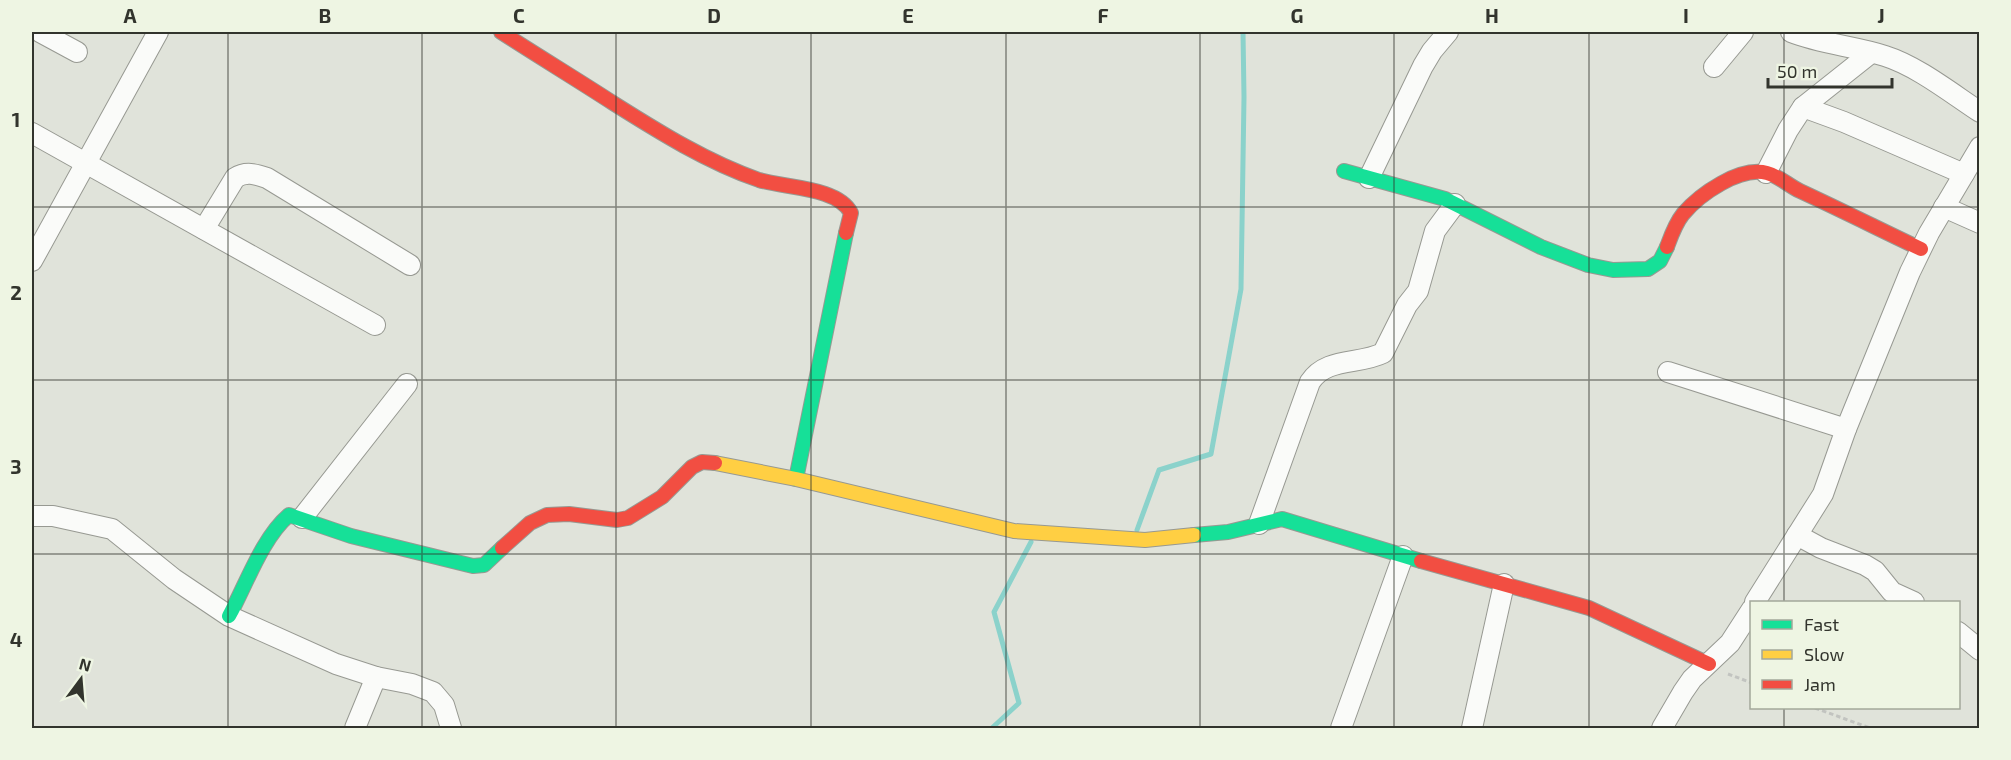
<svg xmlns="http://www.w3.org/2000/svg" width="2011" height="760" font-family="'Exo 2',sans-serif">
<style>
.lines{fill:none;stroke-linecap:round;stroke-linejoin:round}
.stream{stroke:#8bd2cb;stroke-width:5}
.street-casing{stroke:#979992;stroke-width:22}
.fast-casing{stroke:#979992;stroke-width:16}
.slow-casing{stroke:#979992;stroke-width:16}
.jam-casing{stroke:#979992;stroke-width:16}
.path{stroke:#c2c4c0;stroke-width:3;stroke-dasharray:4.5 3;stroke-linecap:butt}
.street{stroke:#fafbf9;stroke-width:20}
.fast{stroke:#16e098;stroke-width:14}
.slow{stroke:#ffcf43;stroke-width:14}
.jam{stroke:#f24e42;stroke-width:14}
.grid{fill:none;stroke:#32342d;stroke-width:1.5;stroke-opacity:0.55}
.neatline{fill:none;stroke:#32342d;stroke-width:2}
.grid-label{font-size:20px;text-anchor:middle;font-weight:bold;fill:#32342d}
</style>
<rect width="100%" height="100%" fill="#e0e3da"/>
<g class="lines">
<g class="stream">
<path d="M1137,530L1159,470L1211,454L1241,289L1244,97L1243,32"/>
<path d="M992,728L1019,703L994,612L1031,542"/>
</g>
<defs>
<g id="street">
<path d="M40,32L77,52"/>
<path d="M1791,32C1821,44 1854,46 1885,56C1917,66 1951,93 1980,112"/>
<path d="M1714,67L1743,32"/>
<path d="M1803,107L1844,122L1964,174"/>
<path d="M32,133L375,325"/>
<path d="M1766,173L1788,130L1803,107L1871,53"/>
<path d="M1369,178L1423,66L1432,51L1448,32"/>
<path d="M1944,207L1980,223"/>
<path d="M204,229L235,178C246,171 255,174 267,178L410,265"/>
<path d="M32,261L158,32"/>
<path d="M1668,372L1846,429"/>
<path d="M32,516H53L112,529L174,579L229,616L336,664L376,677L412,684L433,692L444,705L451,728"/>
<path d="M302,518L407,384"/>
<path d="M1259,524L1310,382C1326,357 1359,365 1383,353L1407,305L1418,291L1435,231L1455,204"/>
<path d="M1797,535L1821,548L1865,565L1875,571L1892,592L1914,602"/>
<path d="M1755,602L1823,494L1846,429L1910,272L1929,233L1980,147"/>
<path d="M1958,632L1980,650"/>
<path d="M355,728L376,677"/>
<path d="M1341,728L1403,556"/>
<path d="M1472,728L1504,584"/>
<path d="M1662,728L1683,692L1692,679L1730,643L1752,609"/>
</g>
<g id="fast">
<path d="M1344,171L1445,199L1541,247L1588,265L1613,270L1648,269L1660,261L1667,247"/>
<path d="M796,479L846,233"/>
<path d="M1194,535L1228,532L1282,519L1421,561"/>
<path d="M229,616C246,585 262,538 289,515L351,536L473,566L484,565L502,548"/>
</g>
<path id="slow" d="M715,463L796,479L1014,531L1145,540L1194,535"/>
<g id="jam">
<path d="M501,32C538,56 576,79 613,103C659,132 707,162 759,180C785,188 838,187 851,213L846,233"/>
<path d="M1667,247C1671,236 1675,224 1683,214C1700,194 1740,166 1767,173C1779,176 1789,186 1800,191C1841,210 1881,230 1921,249"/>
<path d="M502,548L530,523L547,515L569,514L617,520L628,518L662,497L692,467L702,462L715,463"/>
<path d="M1421,561L1589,608L1709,664"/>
</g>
</defs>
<use href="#street" class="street-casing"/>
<use href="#fast" class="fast-casing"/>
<use href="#slow" class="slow-casing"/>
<use href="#jam" class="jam-casing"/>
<g class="path">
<path d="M1728,674L1752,683"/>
<path d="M1815,708L1870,728"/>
</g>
<use href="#street" class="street"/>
<use href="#fast" class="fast"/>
<use href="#slow" class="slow"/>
<use href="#jam" class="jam"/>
</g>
<path class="grid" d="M228,32V728M422,32V728M616,32V728M811,32V728M1006,32V728M1200,32V728M1394,32V728M1589,32V728M1784,32V602M32,207H1980M32,380H1980M32,554H1980M1784,708V728"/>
<rect width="2011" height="760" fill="none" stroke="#eef5e3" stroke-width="66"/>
<rect x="1750" y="601" width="210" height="108" fill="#eef5e3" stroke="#a3a89a" stroke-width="1.5"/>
<rect x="1762" y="620" width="30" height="9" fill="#16e098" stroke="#a3a89a" stroke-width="1.5"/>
<text x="1804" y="631" font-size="18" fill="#32342d">Fast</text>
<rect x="1762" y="650" width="30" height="9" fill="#ffcf43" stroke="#a3a89a" stroke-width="1.5"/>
<text x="1804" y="661" font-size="18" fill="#32342d">Slow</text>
<rect x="1762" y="680" width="30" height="9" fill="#f24e42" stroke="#a3a89a" stroke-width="1.5"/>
<text x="1804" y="691" font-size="18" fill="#32342d">Jam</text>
<g transform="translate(81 679) rotate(16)" stroke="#eef5e3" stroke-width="4.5" paint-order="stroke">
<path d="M0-4.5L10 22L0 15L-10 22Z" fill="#32342d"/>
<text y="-9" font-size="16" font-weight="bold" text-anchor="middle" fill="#32342d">N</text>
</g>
<path d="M1768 78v9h124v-9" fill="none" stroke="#32342d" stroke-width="3"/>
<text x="1777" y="78" font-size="18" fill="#32342d" stroke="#eef5e3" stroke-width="4.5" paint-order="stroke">50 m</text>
<rect x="33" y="33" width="1945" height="694" class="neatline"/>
<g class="grid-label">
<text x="130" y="23">A</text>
<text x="325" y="23">B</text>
<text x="519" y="23">C</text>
<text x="714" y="23">D</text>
<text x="908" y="23">E</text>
<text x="1103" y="23">F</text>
<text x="1297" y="23">G</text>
<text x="1492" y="23">H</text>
<text x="1686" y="23">I</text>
<text x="1881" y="23">J</text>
<text x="16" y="127">1</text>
<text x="16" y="300">2</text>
<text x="16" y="474">3</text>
<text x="16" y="647">4</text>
</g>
</svg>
